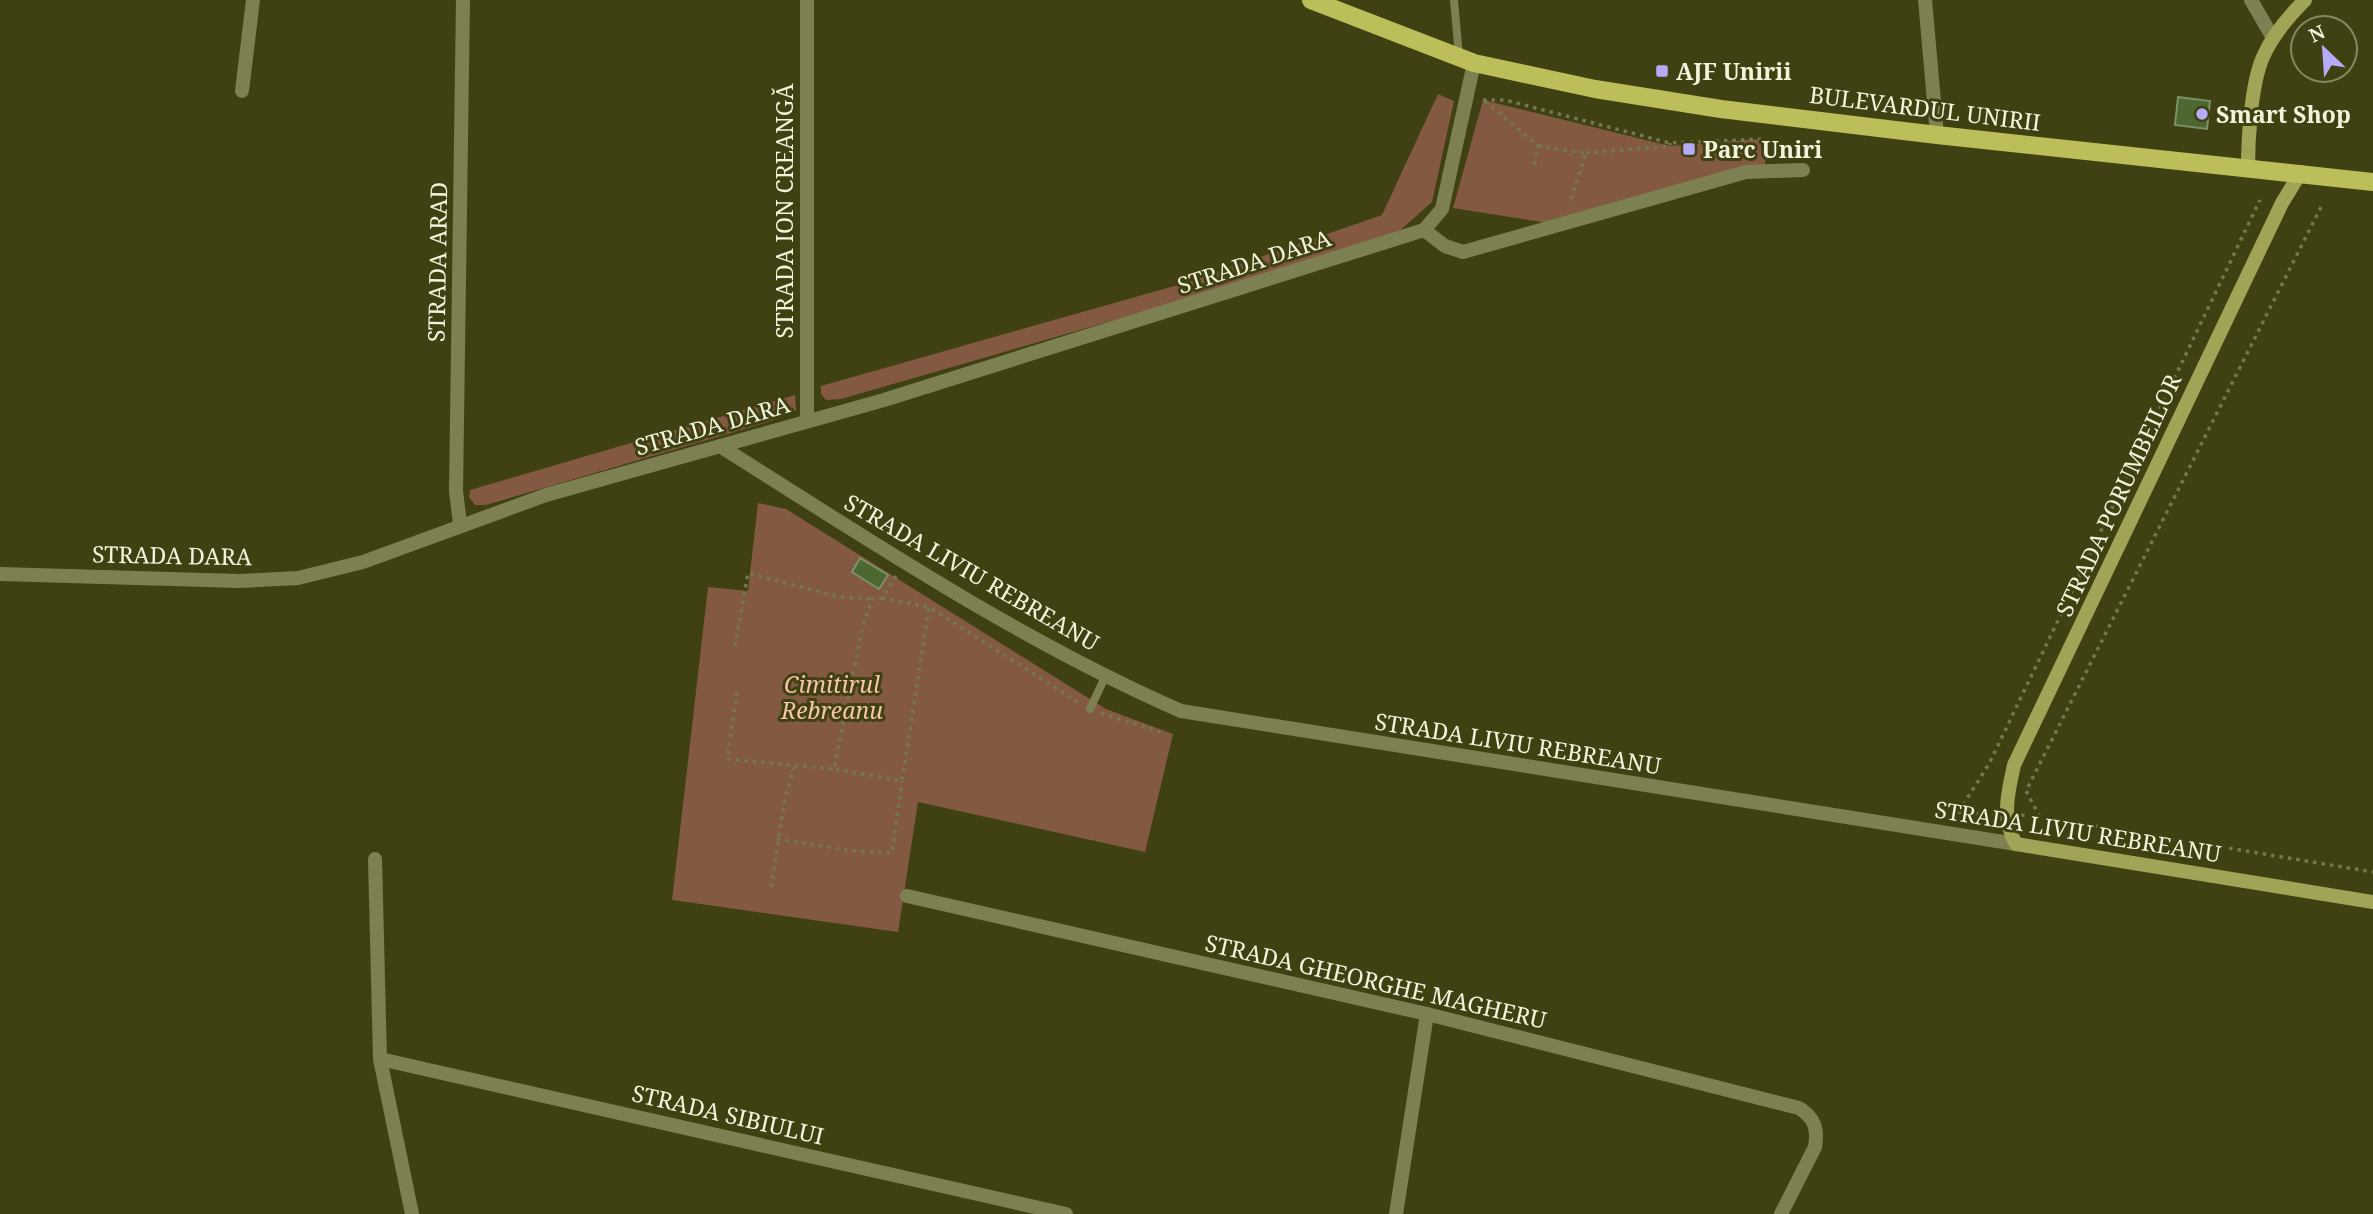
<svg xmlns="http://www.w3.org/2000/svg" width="2373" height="1214" font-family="'Noto Serif',serif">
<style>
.green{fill:#835942}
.building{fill:#4c672f;stroke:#7b9268;stroke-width:2}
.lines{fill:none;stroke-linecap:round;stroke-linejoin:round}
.path{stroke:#75774e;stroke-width:3.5;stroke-dasharray:3.5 5;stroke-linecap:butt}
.lane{stroke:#7d8050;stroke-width:8}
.street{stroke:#7d8050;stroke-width:14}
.secondary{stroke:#a1a456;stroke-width:14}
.primary{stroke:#bcbf59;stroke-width:18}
.poi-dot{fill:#b7abf8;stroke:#3f4112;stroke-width:2.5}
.labels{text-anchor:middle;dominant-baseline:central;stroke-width:6;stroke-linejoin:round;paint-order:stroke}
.poi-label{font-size:23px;font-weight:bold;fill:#f1f3da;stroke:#3f4112;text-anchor:start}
.street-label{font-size:23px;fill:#f1f3da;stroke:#3f4112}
.park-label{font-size:23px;font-style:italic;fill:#f7c4a7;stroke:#3f4112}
</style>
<rect width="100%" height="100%" fill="#3f4112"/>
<g class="green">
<path d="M1438,94L1454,101L1432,202L1397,233L1170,304L841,399L826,400L821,394V386L1185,283L1382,215Z"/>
<path d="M1483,100L1670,146L1763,139L1766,170L1560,225L1453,208Z"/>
<path d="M795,395L796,410L768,422L486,505H475L469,497L470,490Z"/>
<path d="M758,503L786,509L1106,709L1173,734L1145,852L918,802L898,932L672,900L708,587L748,591Z"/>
</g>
<g class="building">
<path d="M2178,97L2210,101L2207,129L2175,125Z"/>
<path d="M860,558L888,575L879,589L852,572Z"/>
</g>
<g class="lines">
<g class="path">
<path d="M1483,100H1505L1670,143L1763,139"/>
<path d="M1485,101L1538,146L1534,167"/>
<path d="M1538,146L1586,153L1569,205"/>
<path d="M1586,153L1670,146V143"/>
<path d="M2321,207L2026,791L2040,817L2373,872"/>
<path d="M896,576L882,598L872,599L862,629L834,769L902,781L929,607L1081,704"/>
<path d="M882,598L929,607"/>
<path d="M735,646L748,573L840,597L872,599"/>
<path d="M737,692L727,759L834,769"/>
<path d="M1101,713L1160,732"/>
<path d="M1958,812L1993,814"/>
<path d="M2021,815L2040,817"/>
<path d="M1954,819L1989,764L2260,200"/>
<path d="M777,839L846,850L892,853L902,781"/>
<path d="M771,887L785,798L794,767"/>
</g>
<g class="lane">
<path d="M1454,0L1459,56"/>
<path d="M1090,709L1105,677"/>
</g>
<g class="street">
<path d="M807,0V421"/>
<path d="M1925,0L1937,135"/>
<path d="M2251,0L2273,38"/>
<path d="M242,91L253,0"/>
<path d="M1424,230L1442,209L1474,63"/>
<path d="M720,446C869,540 1019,640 1181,711L2016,844"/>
<path d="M460,524L456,491L463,0"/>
<path d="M0,574L239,581L298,578L363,562L546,495L884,400L1424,230L1445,246L1463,252L1746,172L1803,170"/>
<path d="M375,859L380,1059L412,1214"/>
<path d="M907,896L1427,1014L1799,1108C1815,1118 1818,1129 1815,1147L1781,1214"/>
<path d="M380,1059L1066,1214"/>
<path d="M1396,1214L1427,1014"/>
</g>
<g class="secondary">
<path d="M2248,169C2248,139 2251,84 2263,57C2272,36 2289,16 2305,0"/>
<path d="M2301,172L2282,203L2014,765C2008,793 2001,818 2016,844L2373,902"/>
</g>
<path class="primary" d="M1311,0L1474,63L1595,89L1721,109L1937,135L2373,182"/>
</g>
<g class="poi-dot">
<rect x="1655" y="64" width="14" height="14" rx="3.5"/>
<circle cx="2202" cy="114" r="7"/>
<rect x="1682" y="142" width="14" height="14" rx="3.5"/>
</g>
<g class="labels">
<g class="poi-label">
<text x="1676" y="71">AJF Unirii</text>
<text x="2216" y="114">Smart Shop</text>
<text x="1703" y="149">Parc Uniri</text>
</g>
<g class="street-label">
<text transform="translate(1925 108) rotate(7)">BULEVARDUL UNIRII</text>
<text transform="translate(784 211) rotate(-90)">STRADA ION CREANGĂ</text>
<text transform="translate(1254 261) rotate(-18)">STRADA DARA</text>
<text transform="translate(437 262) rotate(-89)">STRADA ARAD</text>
<text transform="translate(712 425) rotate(-16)">STRADA DARA</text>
<text transform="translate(2118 495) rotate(-65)">STRADA PORUMBEILOR</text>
<text transform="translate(172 555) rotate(1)">STRADA DARA</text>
<text transform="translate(972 572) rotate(30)">STRADA LIVIU REBREANU</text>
<text transform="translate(1518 743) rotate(9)">STRADA LIVIU REBREANU</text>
<text transform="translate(2078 831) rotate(9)">STRADA LIVIU REBREANU</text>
<text transform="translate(1376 981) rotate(13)">STRADA GHEORGHE MAGHERU</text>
<text transform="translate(728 1114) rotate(13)">STRADA SIBIULUI</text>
</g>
<g class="park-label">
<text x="832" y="684">Cimitirul<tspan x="832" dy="26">Rebreanu</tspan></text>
</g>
</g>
<g transform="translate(2324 49) rotate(335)"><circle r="33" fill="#3f4112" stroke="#868862" stroke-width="2"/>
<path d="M0-5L12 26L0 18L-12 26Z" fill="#b7abf8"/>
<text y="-10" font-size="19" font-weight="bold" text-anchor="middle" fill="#f1f3da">N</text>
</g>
</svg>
